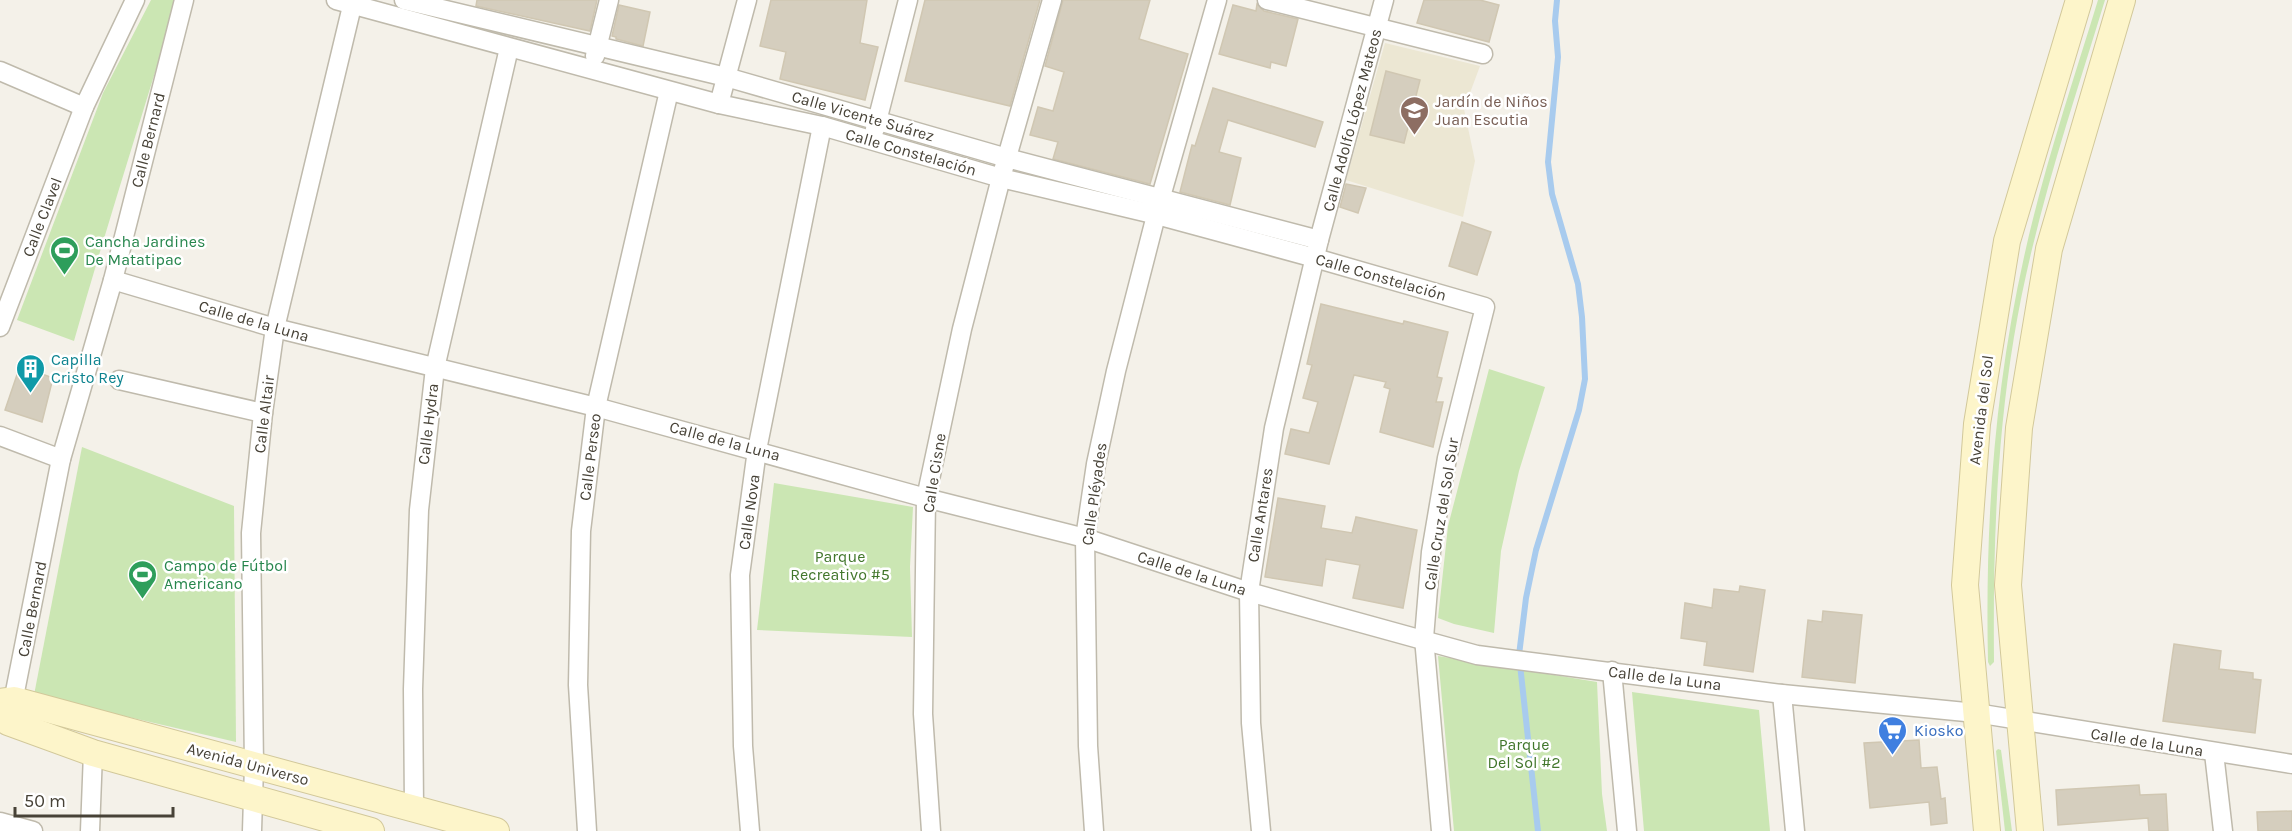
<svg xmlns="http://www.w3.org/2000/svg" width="2292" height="831" font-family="Karla,sans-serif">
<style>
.education{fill:#ece7d3}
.green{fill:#cbe6b3}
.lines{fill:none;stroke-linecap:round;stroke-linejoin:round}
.stream{stroke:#a8cbee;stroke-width:6}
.building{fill:#d5cebe;stroke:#d0c7b2;stroke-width:1.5}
.street-casing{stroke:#bfbaac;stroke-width:21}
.secondary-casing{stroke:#d2c89a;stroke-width:28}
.street{stroke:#fff;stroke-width:18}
.secondary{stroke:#fdf5ca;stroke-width:26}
.labels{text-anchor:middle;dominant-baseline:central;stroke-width:5;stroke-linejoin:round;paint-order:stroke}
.education-label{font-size:16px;fill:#785e54;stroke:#fff;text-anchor:start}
.street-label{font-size:16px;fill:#474237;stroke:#fff}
.leisure-label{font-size:16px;fill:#27864d;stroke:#fff;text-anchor:start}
.culture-label{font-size:16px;fill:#0d838f;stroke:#fff;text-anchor:start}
.park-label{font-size:16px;fill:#42772c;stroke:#fff}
.shop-label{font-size:16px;fill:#366cbe;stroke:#fff;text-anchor:start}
</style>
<rect width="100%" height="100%" fill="#f4f1e9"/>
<path class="education" d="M1385,43L1480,66L1464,109L1475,161L1463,217L1346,180Z"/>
<g class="green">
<path d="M151,0H177C143,114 106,227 74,341L17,320L103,93Z"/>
<path d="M2098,0H2105C2071,111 2033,222 2014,337C1996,445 1993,553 1994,662L1990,666L1988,662C1985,526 1994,391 2024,257C2043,170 2072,85 2098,0Z"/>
<path d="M1489,369L1545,387L1519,471L1501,551L1494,633L1454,624L1438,618L1448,526Z"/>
<path d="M82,447L234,506L236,742L34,695Z"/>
<path d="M774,483L913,507L910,567L912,637L757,630Z"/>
<path d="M1438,656L1597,682L1602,794L1607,831H1454Z"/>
<path d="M1632,692L1759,710L1770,831H1644Z"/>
<path d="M1998,749L2001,750L2012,831H2005L1996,751Z"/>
</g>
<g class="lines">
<path class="stream" d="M1538,831L1519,655L1526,598L1536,550L1579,410L1585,379L1582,317L1578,284L1552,194L1548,162L1558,57L1555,21L1557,0"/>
</g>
<g class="building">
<path d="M477,0H597L590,31L476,6Z"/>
<path d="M771,0H867L860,43L878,47L865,100L780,79L786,52L760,46Z"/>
<path d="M925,0H1040L1010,106L905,81Z"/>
<path d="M1063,0H1150L1139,39L1188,54L1150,184L1053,159L1058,142L1030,135L1038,107L1053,111L1064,72L1045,66Z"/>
<path d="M1424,0H1480L1499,5L1489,42L1417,23Z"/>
<path d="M1257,4L1264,11L1298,19L1286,66L1271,62L1270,68L1219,54L1233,5L1256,11Z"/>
<path d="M619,5L650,12L643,46L616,39V37L612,36Z"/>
<path d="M1386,71L1420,80L1404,143L1370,135Z"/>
<path d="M1213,88L1323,122L1315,147L1228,120L1219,152L1241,158L1230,205L1180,192L1192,145L1195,146Z"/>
<path d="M1346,184L1366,188L1358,213L1340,207Z"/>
<path d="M1462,222L1491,232L1477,275L1449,266Z"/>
<path d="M1321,304L1403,324L1404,321L1448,332L1437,377L1442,378L1436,402H1443L1433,447L1380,432L1390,389L1384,387L1386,382L1354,375L1329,464L1285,454L1291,429L1309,433L1318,402L1303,398L1312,365L1307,364Z"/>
<path d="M20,366L53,378L42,422L5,410Z"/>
<path d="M1278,498L1325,506L1321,528L1352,533L1356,517L1417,530L1403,608L1353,598L1360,565L1326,559L1322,586L1265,577Z"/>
<path d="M1740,586L1765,590L1753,672L1704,665L1707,642L1681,638L1685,603L1712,608L1714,589L1739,592Z"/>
<path d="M1823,611L1862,615L1855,683L1802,677L1808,620L1822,622Z"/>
<path d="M2174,644L2221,651L2219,669L2253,673V679L2261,680L2255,733L2163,721Z"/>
<path d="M1919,740L1921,768L1937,767L1941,799L1945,798L1947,823L1931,825L1929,802L1870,808L1864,743Z"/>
<path d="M2139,785L2140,795L2166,794L2168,831H2149L2148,818L2058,825L2056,790Z"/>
<path d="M2292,811V831H2258L2257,812Z"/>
</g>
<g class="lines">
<defs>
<g id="street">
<path d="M336,0L719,104L822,126L1001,178L1157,215L1315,258L1485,307L1447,458L1431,552L1424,638L1441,831"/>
<path d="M404,0L726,77L1007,158L1319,240"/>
<path d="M1267,0L1483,54"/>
<path d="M595,56L609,0"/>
<path d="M0,71L84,107"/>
<path d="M719,104L747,0"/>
<path d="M875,129L908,0"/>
<path d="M113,280L275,328L596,407L926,498L1085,538L1249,592L1477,655L1782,694L1976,713L2292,764"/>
<path d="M0,327L84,107L135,0"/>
<path d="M119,380L263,413"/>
<path d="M0,436L61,459"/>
<path d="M1612,671L1627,831"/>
<path d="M1782,694L1795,831"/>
<path d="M11,712L61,459L113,280L184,0"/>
<path d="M2214,753L2223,831"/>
<path d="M414,808L413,689L419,510L435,368L509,48"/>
<path d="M0,822L33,831"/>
<path d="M90,831L93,753"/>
<path d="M252,831L254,766L251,533L263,413L275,328L352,6"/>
<path d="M587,831L578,685L581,531L596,407L669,91"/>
<path d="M750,831L743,746L740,575L757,450L822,126"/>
<path d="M931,831L923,714L926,498L962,329L1001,178L1052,0"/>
<path d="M1094,831L1088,746L1085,538L1096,464L1116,371L1160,200L1217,0"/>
<path d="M1261,831L1251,723L1249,592L1274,428L1319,240L1384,0"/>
</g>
<g id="secondary">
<path d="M0,702L14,700L496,831"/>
<path d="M0,715L8,722L93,753L371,831"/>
<path d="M1987,831L1965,585L1977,424L2007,241L2079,0"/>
<path d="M2030,831L2008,585L2019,428L2049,249L2122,0"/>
</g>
</defs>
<use href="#street" class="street-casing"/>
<use href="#secondary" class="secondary-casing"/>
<use href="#street" class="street"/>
<use href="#secondary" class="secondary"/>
</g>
<defs>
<symbol id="school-pin" viewBox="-11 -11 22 30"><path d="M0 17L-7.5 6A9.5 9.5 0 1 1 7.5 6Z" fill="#8d6e63" stroke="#fff"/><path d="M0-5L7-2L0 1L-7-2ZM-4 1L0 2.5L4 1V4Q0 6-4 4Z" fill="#fff"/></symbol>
<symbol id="stadium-pin" viewBox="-11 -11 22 30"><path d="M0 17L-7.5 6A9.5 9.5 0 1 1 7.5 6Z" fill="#2e9e5b" stroke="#fff"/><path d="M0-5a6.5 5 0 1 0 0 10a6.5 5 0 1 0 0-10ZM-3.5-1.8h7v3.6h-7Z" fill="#fff"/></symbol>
<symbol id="building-pin" viewBox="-11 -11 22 30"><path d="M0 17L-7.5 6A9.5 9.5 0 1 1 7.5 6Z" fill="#0f9aa8" stroke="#fff"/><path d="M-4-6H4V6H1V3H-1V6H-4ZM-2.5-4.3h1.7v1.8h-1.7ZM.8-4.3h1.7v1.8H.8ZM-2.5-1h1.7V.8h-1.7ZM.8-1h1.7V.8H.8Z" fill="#fff"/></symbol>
<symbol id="supermarket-pin" viewBox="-11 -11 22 30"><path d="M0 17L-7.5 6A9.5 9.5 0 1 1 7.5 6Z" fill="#3f7fe0" stroke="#fff"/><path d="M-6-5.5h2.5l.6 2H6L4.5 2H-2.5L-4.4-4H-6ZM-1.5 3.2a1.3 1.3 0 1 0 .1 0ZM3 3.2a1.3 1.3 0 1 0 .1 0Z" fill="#fff"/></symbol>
</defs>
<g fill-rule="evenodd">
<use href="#school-pin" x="1398" y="94" width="33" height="45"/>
<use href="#stadium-pin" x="48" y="234" width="33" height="45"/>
<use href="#building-pin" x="14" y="352" width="33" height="45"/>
<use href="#stadium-pin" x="126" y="558" width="33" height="45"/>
<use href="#supermarket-pin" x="1876" y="714" width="33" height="45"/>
</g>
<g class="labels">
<g class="education-label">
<text x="1435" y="101">Jardín de Niños<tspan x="1435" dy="18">Juan Escutia</tspan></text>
</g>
<g class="street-label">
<text transform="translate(863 116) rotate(16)">Calle Vicente Suárez</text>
<text transform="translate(1352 120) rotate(-75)">Calle Adolfo López Mateos</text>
<text transform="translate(148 140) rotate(-76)">Calle Bernard</text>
<text transform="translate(911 152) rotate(16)">Calle Constelación</text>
<text transform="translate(42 217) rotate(-69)">Calle Clavel</text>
<text transform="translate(1381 277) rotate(16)">Calle Constelación</text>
<text transform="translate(254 321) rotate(16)">Calle de la Luna</text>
<text transform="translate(1981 410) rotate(-83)">Avenida del Sol</text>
<text transform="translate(264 414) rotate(-83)">Calle Altair</text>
<text transform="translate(428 424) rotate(-83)">Calle Hydra</text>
<text transform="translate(725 441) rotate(15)">Calle de la Luna</text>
<text transform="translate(590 457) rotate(-83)">Calle Perseo</text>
<text transform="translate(934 473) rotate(-81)">Calle Cisne</text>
<text transform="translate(1094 494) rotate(-82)">Calle Pléyades</text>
<text transform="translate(749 512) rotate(-82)">Calle Nova</text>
<text transform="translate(1441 514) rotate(-81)">Calle Cruz del Sol Sur</text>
<text transform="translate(1260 515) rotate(-81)">Calle Antares</text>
<text transform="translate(1192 573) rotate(18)">Calle de la Luna</text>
<text transform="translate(32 609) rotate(-79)">Calle Bernard</text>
<text transform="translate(1665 678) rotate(7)">Calle de la Luna</text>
<text transform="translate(2147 742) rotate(9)">Calle de la Luna</text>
<text transform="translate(248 764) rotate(15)">Avenida Universo</text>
</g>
<g class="leisure-label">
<text x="85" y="241">Cancha Jardines<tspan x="85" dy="18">De Matatipac</tspan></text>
<text x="164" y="565">Campo de Fútbol<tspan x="164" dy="18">Americano</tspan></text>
</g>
<g class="culture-label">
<text x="51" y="359">Capilla<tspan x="51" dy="18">Cristo Rey</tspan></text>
</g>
<g class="park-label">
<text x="840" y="556">Parque<tspan x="840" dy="18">Recreativo #5</tspan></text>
<text x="1524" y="744">Parque<tspan x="1524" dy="18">Del Sol #2</tspan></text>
</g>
<g class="shop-label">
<text x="1914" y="730">Kiosko</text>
</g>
</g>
<path d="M15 807v9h158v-9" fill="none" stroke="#474237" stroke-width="3"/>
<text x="24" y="807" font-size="18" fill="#474237" stroke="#ffffff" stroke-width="4.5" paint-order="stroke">50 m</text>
</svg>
